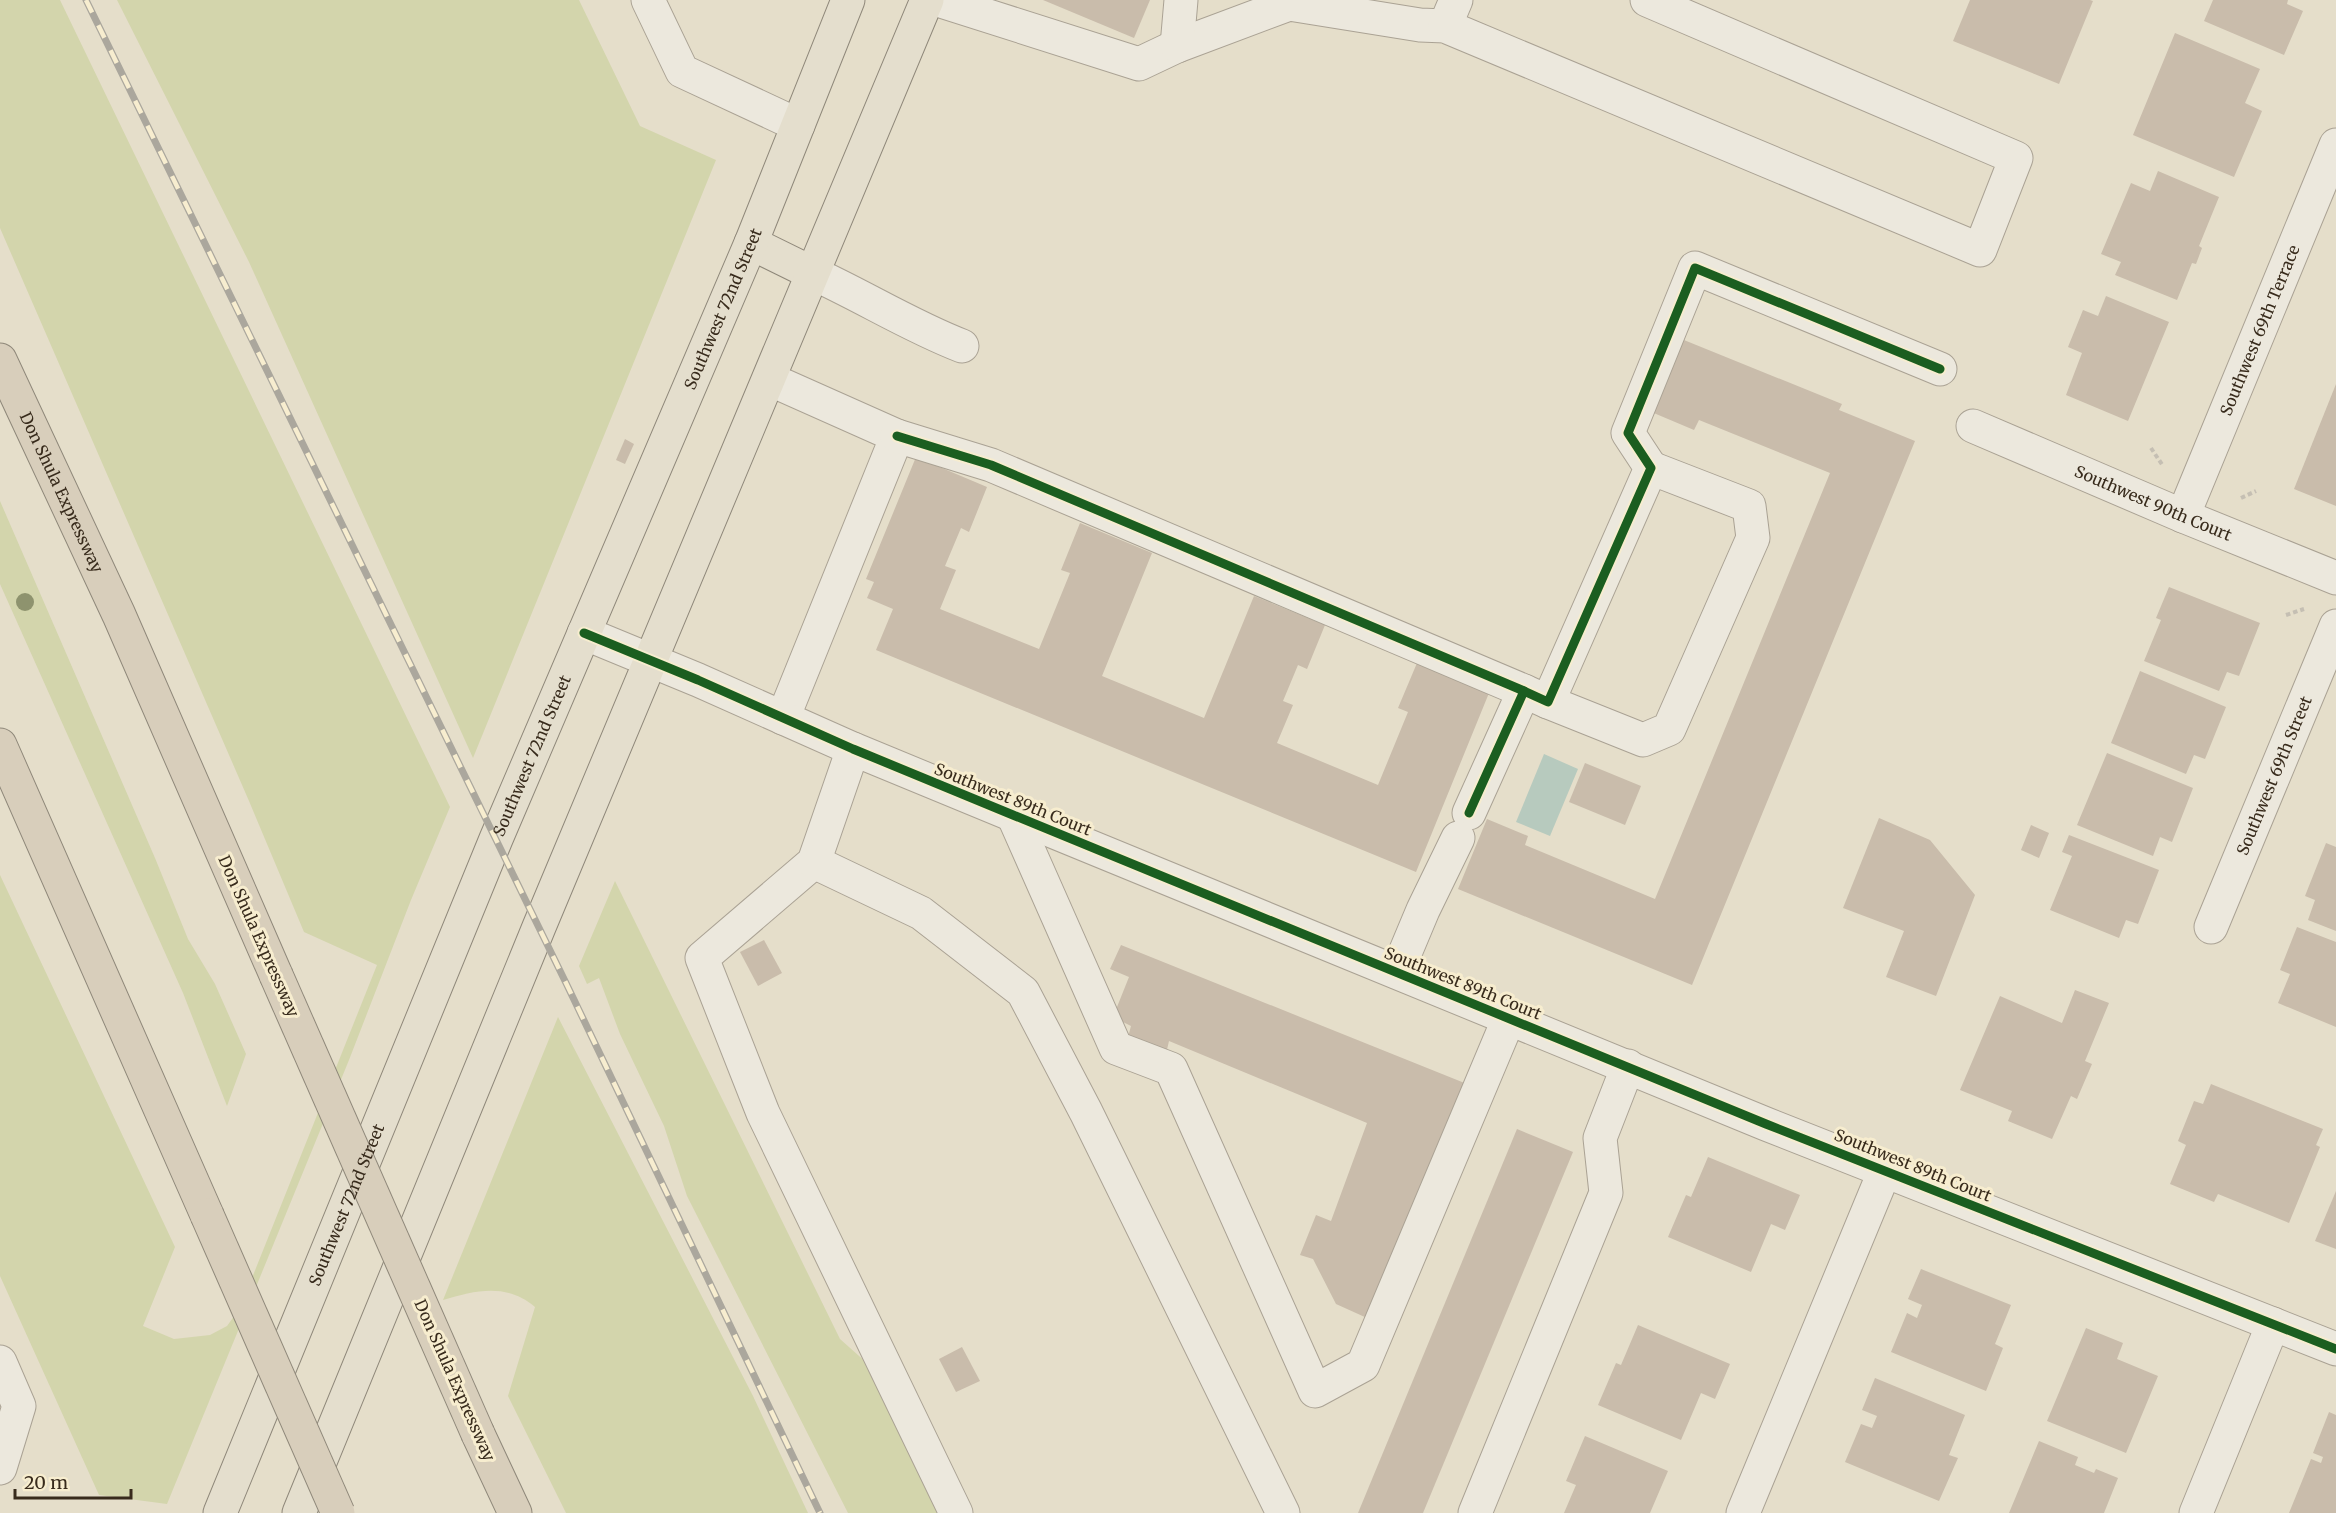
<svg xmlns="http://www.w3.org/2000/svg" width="2336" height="1513" font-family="Merriweather,serif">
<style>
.green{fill:#d3d5ac}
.water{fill:#b7cabe}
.building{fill:#c9bcab}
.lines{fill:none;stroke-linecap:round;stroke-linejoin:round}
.minor-casing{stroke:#aaa294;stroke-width:35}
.major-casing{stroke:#8f887a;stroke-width:35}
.highway-casing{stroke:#8f887a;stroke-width:35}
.path{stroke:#c5bfb3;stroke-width:4;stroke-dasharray:4.5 3;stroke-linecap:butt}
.minor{stroke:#ece8dd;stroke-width:33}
.major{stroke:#e4decd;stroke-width:33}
.highway{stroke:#d8cebb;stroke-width:33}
.rail-casing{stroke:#aba79d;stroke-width:7}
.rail{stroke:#f7edcf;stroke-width:4.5;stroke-dasharray:14;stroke-linecap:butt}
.highway-bridge-casing{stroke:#8f887a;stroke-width:35;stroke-linecap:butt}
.highway-bridge{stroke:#d8cebb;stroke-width:33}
.cycleway-casing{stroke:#f7edcf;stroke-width:13}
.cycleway{stroke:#1b5e20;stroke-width:9}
.tree{fill:#8e936e}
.labels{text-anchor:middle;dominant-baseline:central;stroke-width:6;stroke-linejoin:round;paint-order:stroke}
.street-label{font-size:16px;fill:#382b1c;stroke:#f7edcf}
</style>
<rect width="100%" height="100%" fill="#e5deca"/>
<g class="green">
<path d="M0,0H60L450,807L411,900L349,1060L167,1504L99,1495L0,1276V875L175,1247L143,1326L174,1339L210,1335L227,1326L240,1308L377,965L304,932L249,801L0,228Z"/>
<path d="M117,0H579L640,126L716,160L473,758L249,262Z"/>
<path d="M0,501L155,858L188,939L215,984L246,1054L227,1106L183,993L0,584Z"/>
<path d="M615,881L840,1339L877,1372L944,1513H848L687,1196L664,1126L620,1034L599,978L587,984L579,966Z"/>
<path d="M558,1017L753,1396L808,1513H566L508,1396L535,1307C507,1283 476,1290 443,1300Z"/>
</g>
<path class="water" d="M1544,754L1578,769L1550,836L1516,822Z"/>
<g class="building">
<path d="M1043,0H1150L1134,38Z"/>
<path d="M1970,0H2090L2093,1L2059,84L1953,41Z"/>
<path d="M2213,0H2288L2287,4L2303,11L2284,55L2204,21Z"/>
<path d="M2175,33L2260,69L2245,103L2262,111L2234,177L2133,135Z"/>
<path d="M2158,171L2219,197L2199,246L2202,248L2196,264L2192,263L2177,300L2115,275L2121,262L2101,254L2131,183L2150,191Z"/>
<path d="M2106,296L2169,322L2128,421L2066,395L2082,353L2068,347L2083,310L2098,316Z"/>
<path d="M1679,338L1842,404L1839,410L1915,441L1692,985L1458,889L1487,819L1528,836L1525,845L1655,899L1830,473L1699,420L1694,430L1649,411Z"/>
<path d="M2336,384V506L2294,489Z"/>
<path d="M625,439L634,444L625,464L616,460Z"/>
<path d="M916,457L987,487L969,532L961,528L945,566L956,570L940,609L1039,649L1070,573L1061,570L1080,523L1152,553L1102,676L1204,718L1254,596L1325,625L1307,669L1298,665L1283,701L1293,705L1277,743L1378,785L1408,712L1398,708L1417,663L1489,693L1416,872L876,650L893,609L867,598L874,582L866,579Z"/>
<path d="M2169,587L2260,623L2239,676L2227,672L2219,691L2144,661L2161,620L2156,618Z"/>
<path d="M2140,671L2226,707L2205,759L2194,755L2186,774L2111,743Z"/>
<path d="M2107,753L2193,788L2172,842L2160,837L2153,856L2077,825Z"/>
<path d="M1585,763L1641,786L1625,825L1569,802Z"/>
<path d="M1879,818L1930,840L1975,895L1936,996L1886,977L1904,931L1843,908Z"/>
<path d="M2031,825L2049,833L2039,858L2021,850Z"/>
<path d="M2069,835L2159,870L2138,924L2126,920L2119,938L2050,910L2072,856L2062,852Z"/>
<path d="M2326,843L2336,847V931L2308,920L2315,900L2305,896Z"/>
<path d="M2297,927L2336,942V1027L2278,1003L2290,974L2280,970Z"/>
<path d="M764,940L782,973L758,986L740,952Z"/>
<path d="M1121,945L1467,1084L1367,1318L1336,1304L1313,1259L1300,1255L1316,1215L1331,1221L1367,1123L1169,1041L1166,1054L1128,1037L1131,1026L1113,1017L1129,977L1110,969Z"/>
<path d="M2075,990L2109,1003L2085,1061L2092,1064L2077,1099L2071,1096L2052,1139L2008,1121L2012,1111L1960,1090L2000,996L2062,1023Z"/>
<path d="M2211,1084L2323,1129L2316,1145L2320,1147L2289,1223L2218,1194L2214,1202L2170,1184L2186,1145L2178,1141L2194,1101L2203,1104Z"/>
<path d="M1517,1129L1573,1152L1423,1513H1358Z"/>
<path d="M1708,1157L1800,1195L1785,1230L1771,1224L1751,1272L1668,1237L1686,1195L1691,1197Z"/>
<path d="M2336,1191V1249L2315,1241Z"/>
<path d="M1921,1269L2011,1305L1995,1344L2003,1348L1986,1391L1891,1352L1907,1313L1917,1318L1922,1305L1908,1299Z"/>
<path d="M1638,1325L1730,1364L1715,1399L1701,1393L1681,1440L1598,1405L1616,1363L1621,1365Z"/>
<path d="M2086,1328L2123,1343L2117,1359L2158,1376L2126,1453L2047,1421Z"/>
<path d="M962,1347L980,1381L956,1392L939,1359Z"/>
<path d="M1875,1378L1965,1415L1949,1455L1958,1458L1939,1501L1845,1462L1861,1424L1872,1428L1877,1416L1862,1410Z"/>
<path d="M2329,1412L2336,1415V1513H2289L2311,1459L2321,1463L2323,1457L2313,1453Z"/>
<path d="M1585,1436L1668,1471L1650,1513H1564L1576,1485L1566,1481Z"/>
<path d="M2039,1441L2078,1457L2075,1465L2094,1473L2096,1469L2118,1478L2104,1513H2009Z"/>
</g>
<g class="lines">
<defs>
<g id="minor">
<path d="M648,0L682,71L798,125"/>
<path d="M938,0L1139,64L1177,46L1289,4L1420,25L1445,26L1980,250L2016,158L1647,0"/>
<path d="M1445,26L1456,0"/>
<path d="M1177,46L1181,0"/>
<path d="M812,273C863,296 910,326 962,346"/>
<path d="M769,379L897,436L783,718"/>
<path id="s1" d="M1973,426L2183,516L2336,578"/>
<path d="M897,436L991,465L1524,691L1469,813"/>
<path id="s2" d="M2183,516L2336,145"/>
<path d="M584,633L698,680L853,749L1013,815L1766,1124L2336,1349"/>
<path d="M1524,691L1548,702L1651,468L1628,433L1695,268L1940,369"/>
<path d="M1548,702L1643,740L1669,729L1753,538L1749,506L1651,468"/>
<path d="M853,749L814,862L702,958L763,1113L956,1513"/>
<path d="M1013,815L1116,1048L1171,1069L1315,1391L1363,1365L1509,1018"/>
<path d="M814,862L921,913L1023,992L1086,1112L1283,1513"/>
<path id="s3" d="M2211,927L2336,626"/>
<path d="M1397,972L1423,910L1458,838"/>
<path d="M0,1362L19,1406L0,1468"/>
<path d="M1475,1513L1606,1193L1600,1138L1628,1066"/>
<path d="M1743,1513L1885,1170"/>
<path d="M2196,1513L2273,1324"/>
</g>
<g id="major">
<path d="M751,243L812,273"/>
<path id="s4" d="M220,1513L496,839L751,243L848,0"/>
<path d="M299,1513L539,927L927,0"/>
</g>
<g id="highway">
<path id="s5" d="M0,360L119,615L276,975"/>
<path d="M0,745L207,1215"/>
<path d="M478,1434L515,1513"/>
</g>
</defs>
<use href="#minor" class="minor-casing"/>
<use href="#major" class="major-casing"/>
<use href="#highway" class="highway-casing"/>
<g class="path">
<path d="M2151,448L2163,466"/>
<path d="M2241,498L2256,491"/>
<path d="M2286,615L2304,609"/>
</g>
<use href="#minor" class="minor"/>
<use href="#major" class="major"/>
<use href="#highway" class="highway"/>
<defs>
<path id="rail" d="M86,0L566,983L820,1513"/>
</defs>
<use href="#rail" class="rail-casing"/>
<use href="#rail" class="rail"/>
<defs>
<g id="highway-bridge">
<path d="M276,975L478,1434"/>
<path d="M207,1215L338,1513"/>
</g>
</defs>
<use href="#highway-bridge" class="highway-bridge-casing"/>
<use href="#highway-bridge" class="highway-bridge"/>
<defs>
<g id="cycleway">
<path d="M897,436L991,465L1524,691L1469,813"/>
<path d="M584,633L698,680L853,749L1013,815L1766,1124L2336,1349"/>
<path d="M1524,691L1548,702L1651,468L1628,433L1695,268L1940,369"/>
</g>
</defs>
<use href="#cycleway" class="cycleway-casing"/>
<use href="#cycleway" class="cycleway"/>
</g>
<circle class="tree" cx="25" cy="602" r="9"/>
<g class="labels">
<g class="street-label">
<text stroke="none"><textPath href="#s4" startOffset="1305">Southwest 72nd Street</textPath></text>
<text stroke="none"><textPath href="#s2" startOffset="201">Southwest 69th Terrace</textPath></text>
<text stroke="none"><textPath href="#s5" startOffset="146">Don Shula Expressway</textPath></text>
<text stroke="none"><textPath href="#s1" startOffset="196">Southwest 90th Court</textPath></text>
<text stroke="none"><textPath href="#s4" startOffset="819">Southwest 72nd Street</textPath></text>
<text stroke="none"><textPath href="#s3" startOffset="164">Southwest 69th Street</textPath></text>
<text transform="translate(1013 799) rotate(22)">Southwest 89th Court</text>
<text transform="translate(259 936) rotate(66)">Don Shula Expressway</text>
<text transform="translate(1463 983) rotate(22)">Southwest 89th Court</text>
<text transform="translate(1913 1165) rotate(22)">Southwest 89th Court</text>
<text stroke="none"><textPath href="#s4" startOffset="333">Southwest 72nd Street</textPath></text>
<text transform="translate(455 1380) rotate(66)">Don Shula Expressway</text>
</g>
</g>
<path d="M15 1489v9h116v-9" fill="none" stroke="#382b1c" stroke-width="3"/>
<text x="24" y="1489" font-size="18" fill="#382b1c" stroke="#f7edcf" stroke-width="4.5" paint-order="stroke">20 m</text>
</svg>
